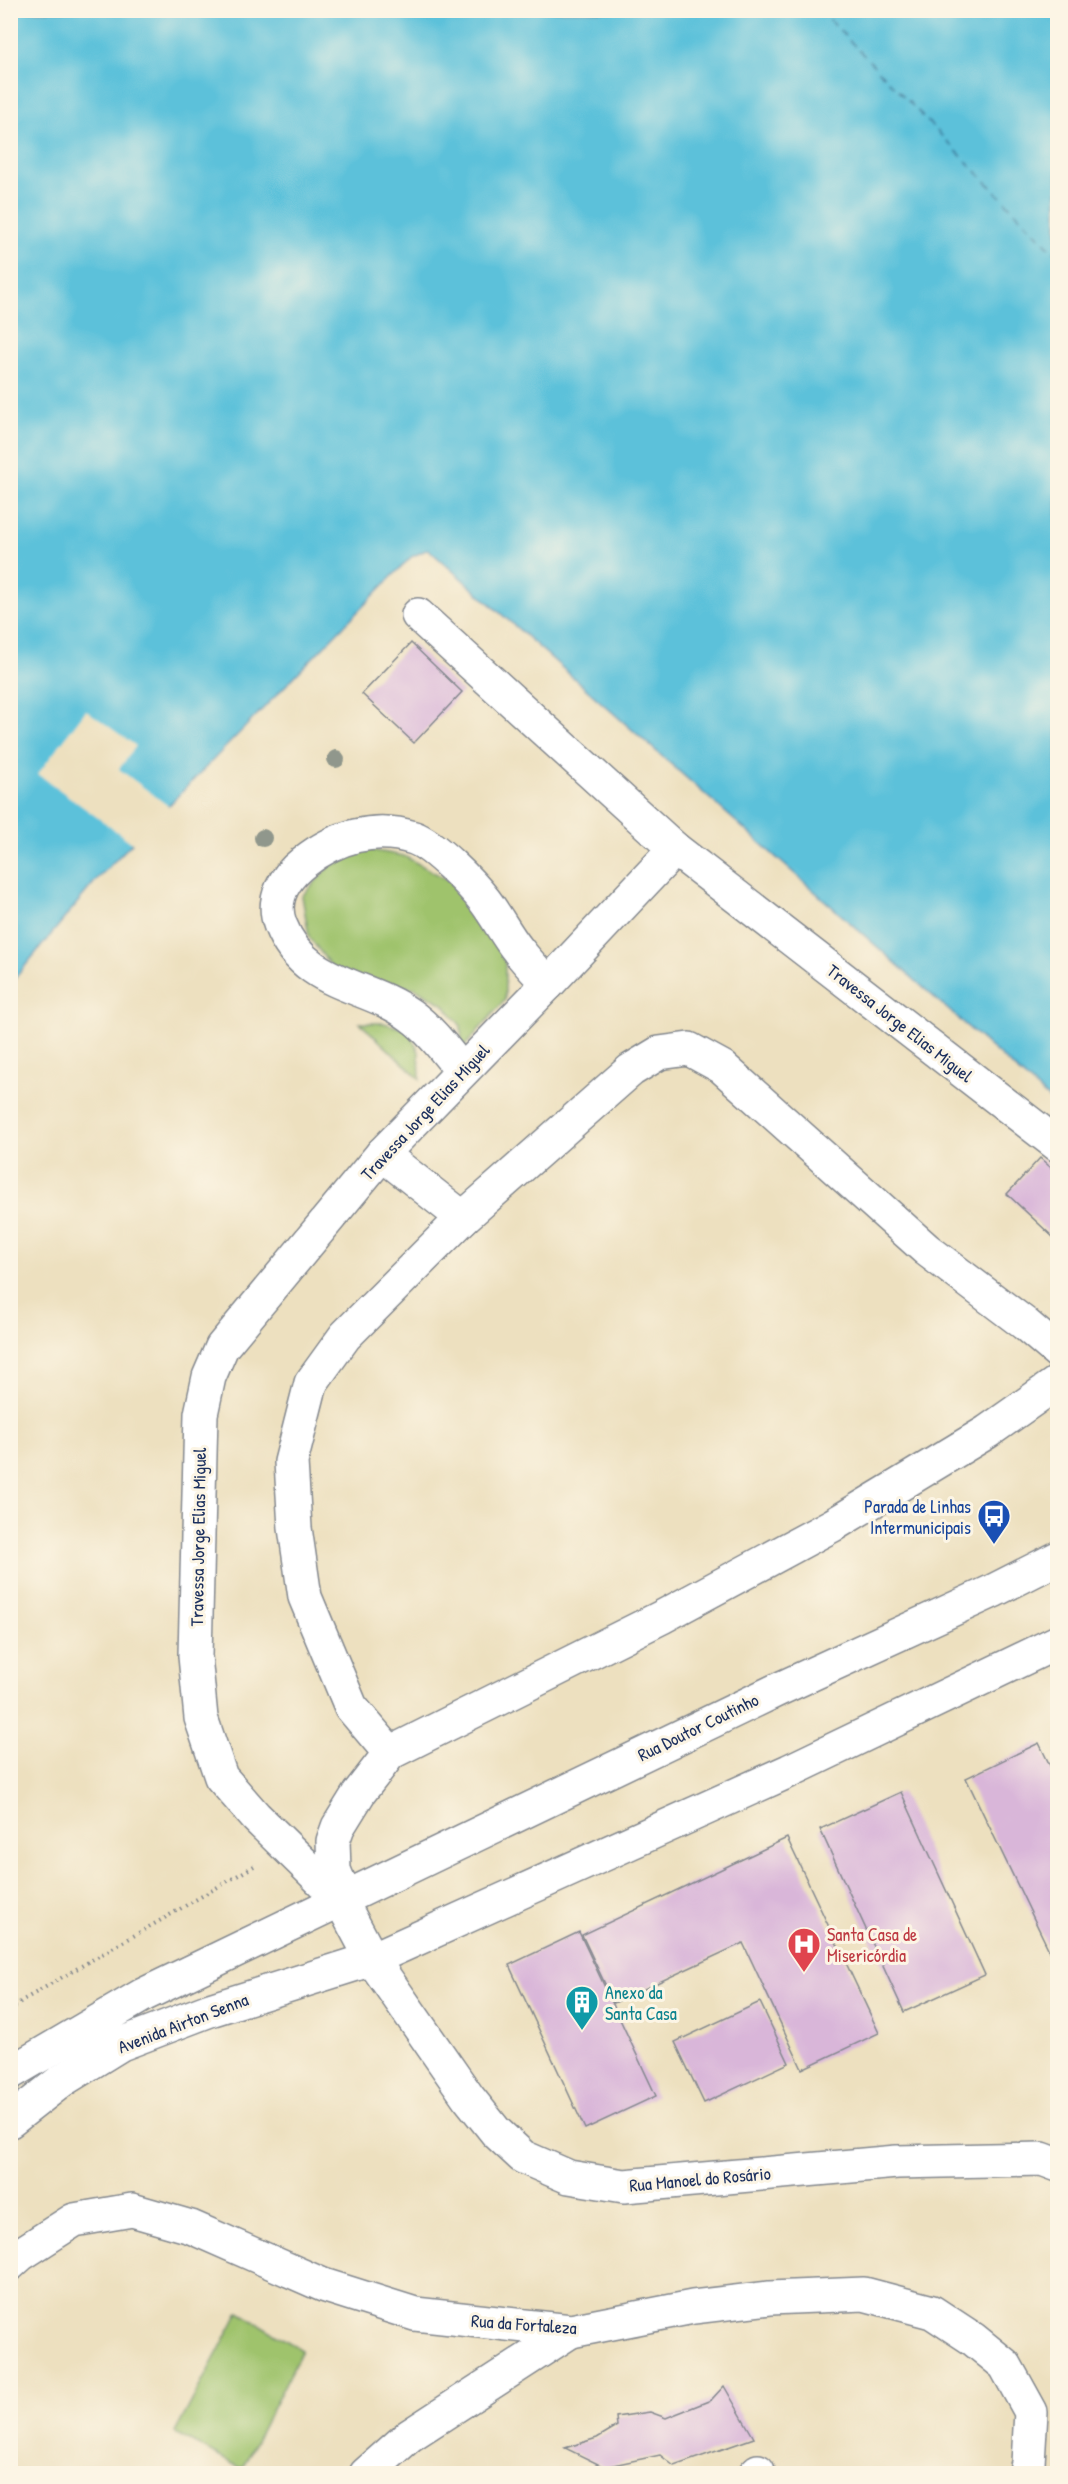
<svg xmlns="http://www.w3.org/2000/svg" width="1068" height="2484" font-family="'Patrick Hand',sans-serif">
<style>
.green{fill:#9fc36c;stroke:#5d7965;stroke-width:1.5}
.water{fill:#5cc1da;stroke:#3c789c;stroke-width:1.5}
.pier{fill:#ede0bf}
.lines{fill:none;stroke-linecap:round;stroke-linejoin:round}
.ferry{stroke:#2e5b83;stroke-width:1.5;stroke-dasharray:8 6;stroke-linecap:butt}
.building{fill:#d9b6d9}
.minor-casing{stroke:#84888e;stroke-width:36}
.major-casing{stroke:#84888e;stroke-width:36}
.path{stroke:#84888e;stroke-width:4;stroke-dasharray:1.5 4.5;stroke-linecap:butt}
.minor{stroke:#fff;stroke-width:33}
.major{stroke:#fff;stroke-width:33}
.tree{fill:#90978c}
.labels{text-anchor:middle;dominant-baseline:central;stroke-width:6;stroke-linejoin:round;paint-order:stroke}
.street-label{font-size:18px;fill:#1b2f5e;stroke:#fcf5e5}
.transit-label{font-size:18px;fill:#164399;stroke:#fcf5e5;text-anchor:end}
.health-label{font-size:18px;fill:#be3a42;stroke:#fcf5e5;text-anchor:start}
.culture-label{font-size:18px;fill:#0d838f;stroke:#fcf5e5;text-anchor:start}
</style>
<rect width="100%" height="100%" fill="#fcf5e5"/>
<filter id="ink" filterUnits="userSpaceOnUse"><feTurbulence type="fractalNoise" baseFrequency=".0167" numOctaves="2"/><feDisplacementMap in="SourceGraphic" scale="12" xChannelSelector="R" yChannelSelector="G"/><feConvolveMatrix kernelMatrix="1 2 1 2 8 2 1 2 1" color-interpolation-filters="sRGB"/></filter>
<filter id="wash" filterUnits="userSpaceOnUse"><feTurbulence type="fractalNoise" baseFrequency=".008" numOctaves="4" result="noise"/><feDisplacementMap in="SourceGraphic" scale="24" xChannelSelector="R" yChannelSelector="G"/><feGaussianBlur stdDeviation="1.35" result="paint"/><feColorMatrix in="noise" values="0 0 0 0 0 0 0 0 0 0 0 0 0 0 0 0 0 1.4 0 .05"/><feComposite in="paint" operator="in"/></filter>
<g filter="url(#wash)">
<rect width="100%" height="100%" fill="#ede0bf"/>
<g class="green">
<path d="M365,849L404,856L450,881L483,913L505,960V1000L462,1049L461,1026L443,1004L415,988L378,984L334,970L309,937L302,896L330,866Z"/>
<path d="M360,1023H384L408,1030L419,1052L420,1079Z"/>
<path d="M239,2312L302,2350L242,2469L175,2433Z"/>
</g>
<path class="water" d="M11,11H1057V1106L428,549L411,557L97,879L11,983Z"/>
<g class="pier">
<path d="M323,649L325,651L178,801L176,799Z"/>
<path d="M86,710L136,746L119,769L171,808L135,845L38,774Z"/>
</g>
<g class="lines">
<path class="ferry" d="M820,10L1058,256"/>
</g>
<g id="blocks">
<g class="building">
<path d="M411,643L462,692L414,743L362,694Z"/>
<path d="M1040,1158L1058,1174V1233L1053,1237L1007,1194Z"/>
<path d="M1039,1743L1058,1782V1969L966,1778Z"/>
<path d="M901,1792L985,1975L904,2012L820,1829Z"/>
<path d="M787,1838L879,2033L802,2069L743,1943L614,2003L582,1935Z"/>
<path d="M579,1932L656,2096L585,2129L509,1965Z"/>
<path d="M760,2002L789,2063L704,2103L675,2042Z"/>
<path d="M724,2386L754,2438L674,2466L660,2455L604,2467L565,2448L597,2438L617,2426L616,2417L650,2412L666,2418L711,2400Z"/>
</g>
</g>
</g>
<g filter="url(#ink)">
<use href="#blocks" fill-opacity="0" stroke="#84888e" stroke-width="1.5"/>
<g class="lines">
<defs>
<g id="minor">
<path d="M418,615L675,849L1058,1145"/>
<path d="M675,849L548,984L382,1154L222,1347L209,1377L201,1414L195,1656L201,1718L221,1777L256,1817L340,1899L372,1959L468,2097L496,2132L523,2157L569,2177L624,2186L897,2162L1042,2159L1058,2165"/>
<path d="M462,1071C446,1051 431,1030 410,1015C365,982 304,987 280,924C271,899 285,877 304,862C335,837 375,825 414,838C434,845 472,884 485,901C497,917 506,935 518,950C527,962 538,973 548,984"/>
<path d="M382,1154L463,1218"/>
<path d="M390,1753L351,1707L305,1597L295,1528L291,1462L311,1383L345,1336L463,1218L631,1070L659,1053L689,1049L722,1067L927,1250L1025,1324L1058,1352"/>
<path d="M345,1897L334,1870L333,1841L338,1827L359,1793L390,1753L662,1617L833,1525L987,1432L1058,1382"/>
<path d="M10,2264L21,2254L74,2220L132,2210L191,2227L323,2285L415,2314L571,2331L693,2307L770,2298L864,2294L932,2312L973,2339L1005,2365L1031,2412L1028,2463L1025,2474"/>
<path d="M366,2474L409,2436L571,2331"/>
<path d="M755,2474L758,2471"/>
</g>
<g id="major">
<path d="M10,2073L143,1995L777,1690L993,1591L1058,1558"/>
<path d="M10,2121L61,2081L121,2044L210,2010L372,1959L789,1771L1058,1642"/>
</g>
</defs>
<use href="#minor" class="minor-casing"/>
<use href="#major" class="major-casing"/>
<path class="path" d="M10,2010L23,2000L254,1866"/>
<use href="#minor" class="minor"/>
<use href="#major" class="major"/>
</g>
<g class="tree">
<circle cx="336" cy="759" r="9"/>
<circle cx="263" cy="838" r="9"/>
</g>
</g>
<defs>
<symbol id="bus-pin" viewBox="-11 -11 22 30"><path d="M0 17L-7.5 6A9.5 9.5 0 1 1 7.5 6Z" fill="#1a4fb4" stroke="#fcf5e5"/><path d="M-5-6H5V4H4V6H2V4H-2V6H-4V4H-5ZM-3.5-4V0h7V-4ZM-3.5 1.2v1.5H-2V1.2ZM2 1.2v1.5H3.5V1.2Z" fill="#fff"/></symbol>
<symbol id="hospital-pin" viewBox="-11 -11 22 30"><path d="M0 17L-7.5 6A9.5 9.5 0 1 1 7.5 6Z" fill="#e0444e" stroke="#fcf5e5"/><path d="M-5-5h3v3.5h4V-5h3V5h-3V1.5h-4V5h-3Z" fill="#fff"/></symbol>
<symbol id="building-pin" viewBox="-11 -11 22 30"><path d="M0 17L-7.5 6A9.5 9.5 0 1 1 7.5 6Z" fill="#0f9aa8" stroke="#fcf5e5"/><path d="M-4-6H4V6H1V3H-1V6H-4ZM-2.5-4.3h1.7v1.8h-1.7ZM.8-4.3h1.7v1.8H.8ZM-2.5-1h1.7V.8h-1.7ZM.8-1h1.7V.8H.8Z" fill="#fff"/></symbol>
</defs>
<g fill-rule="evenodd">
<use href="#bus-pin" x="975" y="1497" width="38" height="52"/>
<use href="#hospital-pin" x="785" y="1925" width="38" height="52"/>
<use href="#building-pin" x="563" y="1983" width="38" height="52"/>
</g>
<g class="labels">
<g class="street-label">
<text transform="translate(900 1023) rotate(38)">Travessa Jorge Elias Miguel</text>
<text transform="translate(425 1112) rotate(-47)">Travessa Jorge Elias Miguel</text>
<text transform="translate(198 1537) rotate(-89)">Travessa Jorge Elias Miguel</text>
<text transform="translate(698 1727) rotate(-26)">Rua Doutor Coutinho</text>
<text transform="translate(183 2023) rotate(-21)">Avenida Airton Senna</text>
<text transform="translate(700 2179) rotate(-5)">Rua Manoel do Rosário</text>
<text transform="translate(524 2324) rotate(4)">Rua da Fortaleza</text>
</g>
<g class="transit-label">
<text x="971" y="1506">Parada de Linhas<tspan x="971" dy="21">Intermunicipais</tspan></text>
</g>
<g class="health-label">
<text x="827" y="1934">Santa Casa de<tspan x="827" dy="21">Misericórdia</tspan></text>
</g>
<g class="culture-label">
<text x="605" y="1992">Anexo da<tspan x="605" dy="21">Santa Casa</tspan></text>
</g>
</g>
<rect width="1068" height="2484" fill="none" stroke="#fcf5e5" stroke-width="36"/>
</svg>
